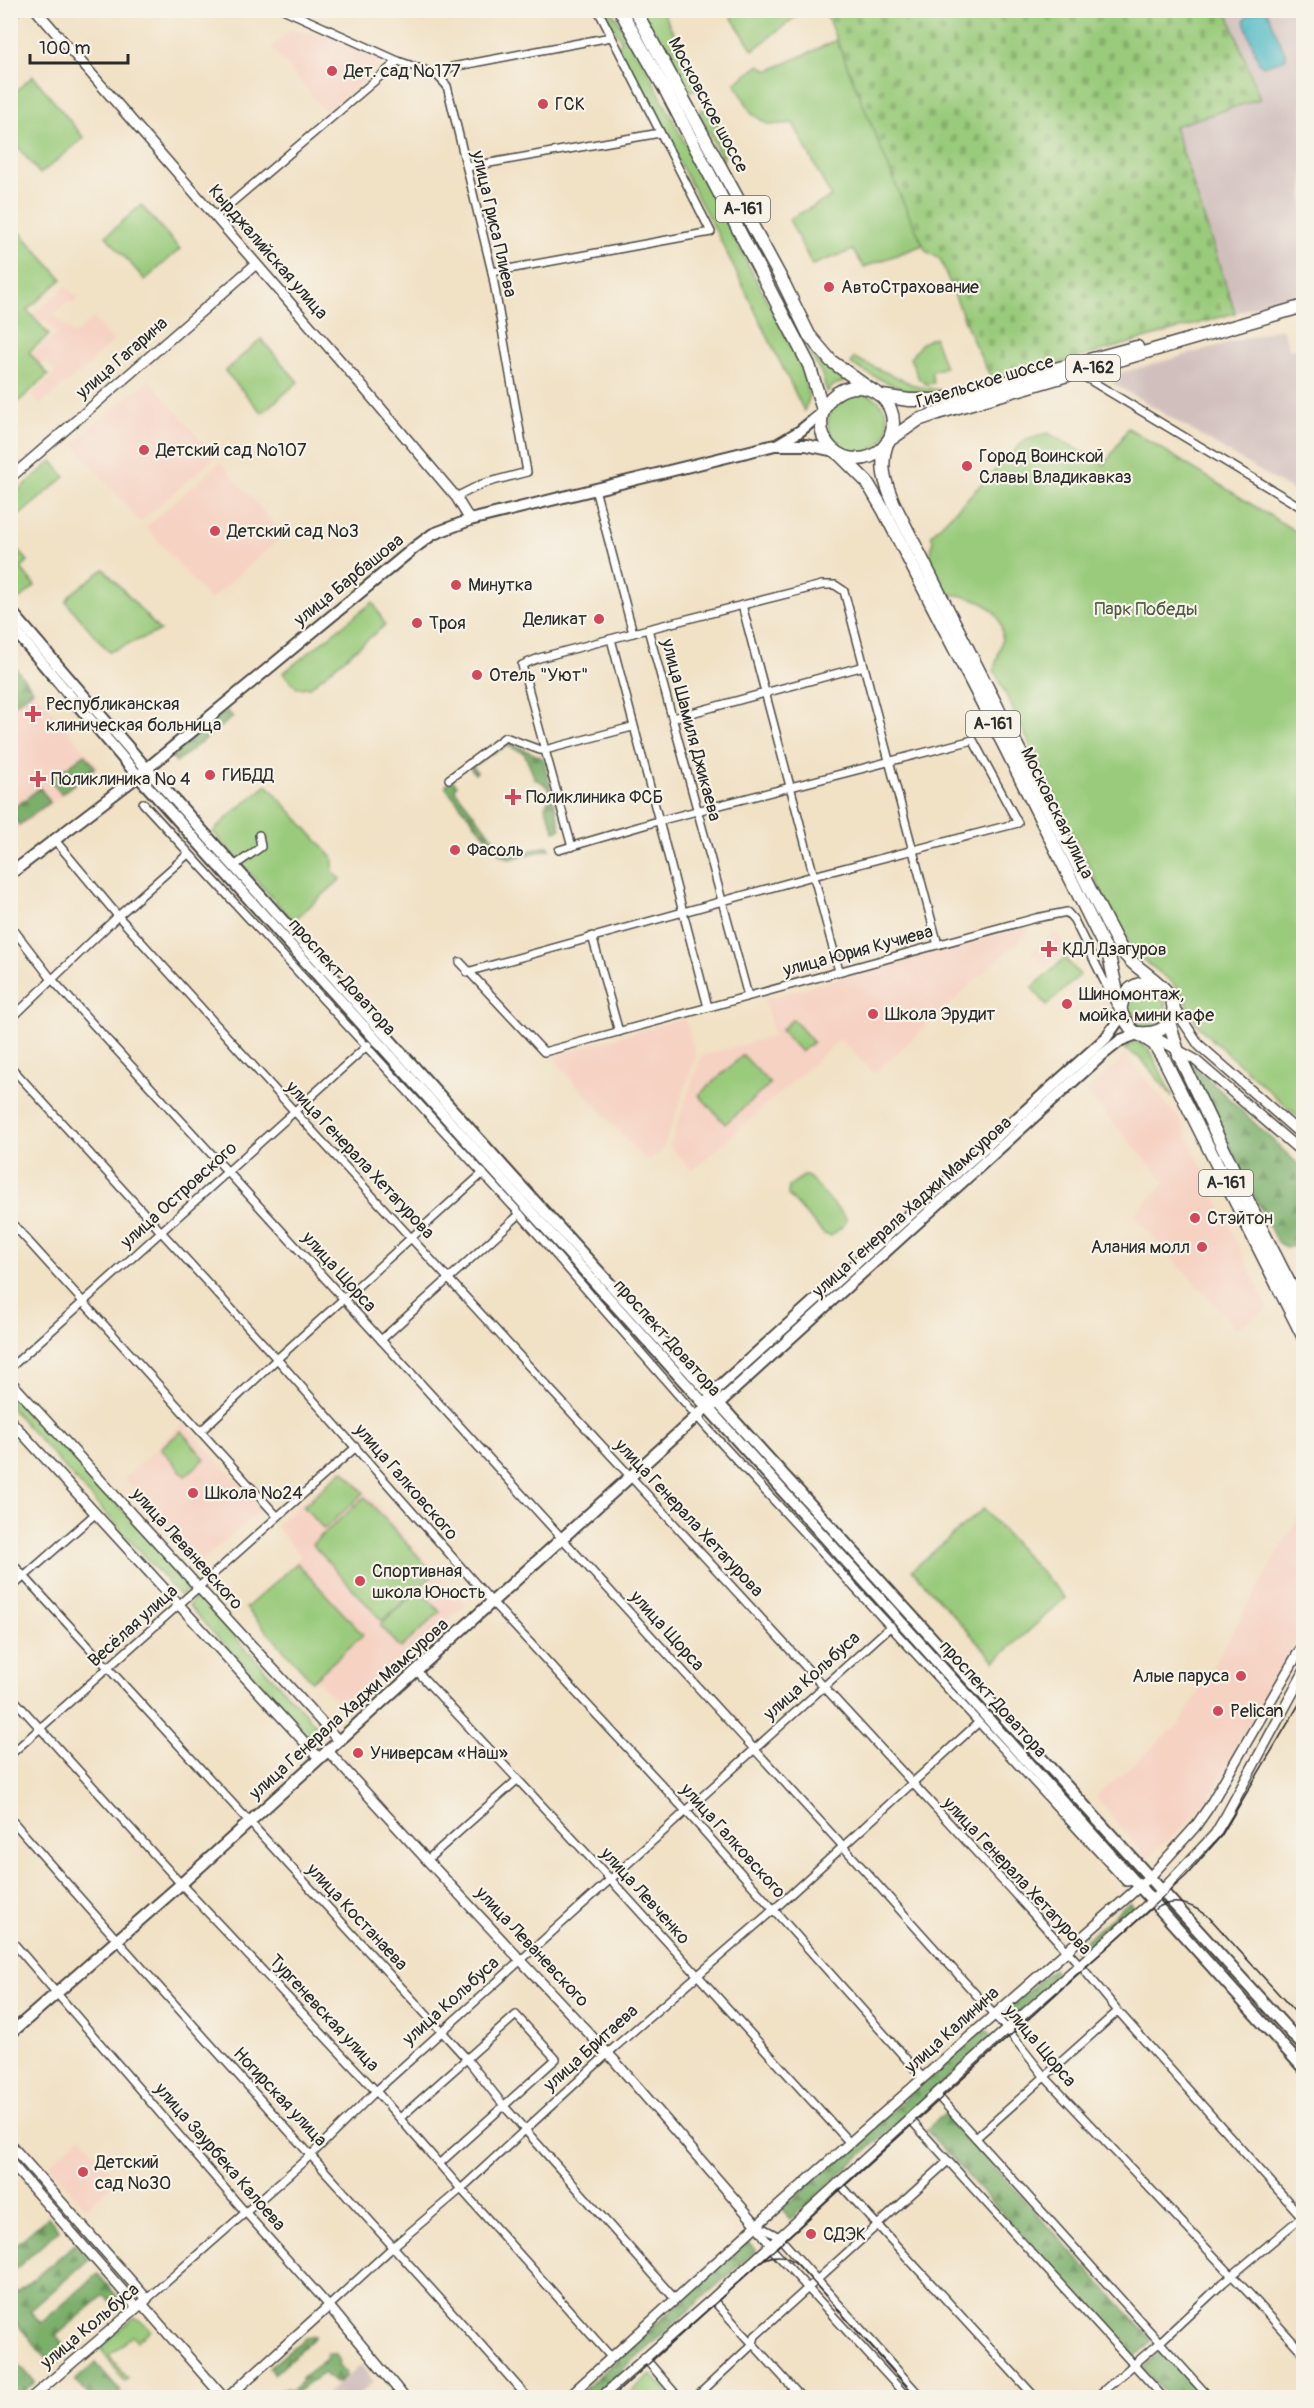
<svg xmlns="http://www.w3.org/2000/svg" width="1314" height="2408" font-family="Pangolin,sans-serif">
<style>
.built{fill:#f6d2c3}
.industrial{fill:#d1bfbd}
.green{fill:#9acb7b;stroke:#627b53;stroke-width:1.5}
.forest{fill:url(#forest-firs);stroke:#536d4b;stroke-width:1.5}
.cemetery{fill:url(#cemetery-stones);stroke:#627b53;stroke-width:1.5}
.water{fill:#4ab7c5;stroke:#3a7178;stroke-width:1.5}
.lines{fill:none;stroke-linecap:round;stroke-linejoin:round}
.street-casing{stroke:#494642;stroke-width:10}
.secondary-casing{stroke:#494642;stroke-width:12}
.primary-casing{stroke:#494642;stroke-width:14}
.highway-casing{stroke:#494642;stroke-width:15}
.street{stroke:#fff;stroke-width:7}
.secondary{stroke:#fff;stroke-width:9}
.primary{stroke:#fff;stroke-width:10}
.highway{stroke:#fff;stroke-width:12}
.tram{stroke:#2b2b2b;stroke-width:1.5}
.poi-dot{fill:#d1495b;stroke:#f7f3e8;stroke-width:2}
.labels{text-anchor:middle;dominant-baseline:central;stroke-width:4.5;stroke-linejoin:round;paint-order:stroke}
.shield{fill:#f7f3e8;stroke:#686764;stroke-width:1.5}
.shield-label{font-size:16px;font-weight:bold;fill:#2b2b2b}
.poi-label{font-size:18px;fill:#2b2b2b;stroke:#f7f3e8;text-anchor:start}
.street-label{font-size:18px;fill:#2b2b2b;stroke:#f7f3e8}
.park-label{font-size:18px;fill:#4c5b43;stroke:#f7f3e8}
</style>
<defs>
<pattern id="forest-firs" width="22" height="20" patternUnits="userSpaceOnUse" patternTransform="scale(1.5)"><rect width="22" height="20" fill="#7baf6b"/><path d="M5 1l3.5 6h-7zM16 11l3.5 6h-7z" fill="#658f58"/></pattern>
<pattern id="cemetery-stones" width="16" height="16" patternUnits="userSpaceOnUse" patternTransform="scale(1.5)"><rect width="16" height="16" fill="#9acb7b"/><path d="M2 7V4a2 2 0 0 1 4 0v3zM10 15v-3a2 2 0 0 1 4 0v3z" fill="#85ae6a"/></pattern>
</defs>
<rect width="100%" height="100%" fill="#f7f3e8"/>
<filter id="ink" filterUnits="userSpaceOnUse"><feTurbulence type="fractalNoise" baseFrequency=".0167" numOctaves="2"/><feDisplacementMap in="SourceGraphic" scale="12" xChannelSelector="R" yChannelSelector="G"/><feConvolveMatrix kernelMatrix="1 2 1 2 8 2 1 2 1" color-interpolation-filters="sRGB"/></filter>
<filter id="wash" filterUnits="userSpaceOnUse"><feTurbulence type="fractalNoise" baseFrequency=".008" numOctaves="4" result="noise"/><feDisplacementMap in="SourceGraphic" scale="24" xChannelSelector="R" yChannelSelector="G"/><feGaussianBlur stdDeviation="1.35" result="paint"/><feColorMatrix in="noise" values="0 0 0 0 0 0 0 0 0 0 0 0 0 0 0 0 0 1.4 0 .05"/><feComposite in="paint" operator="in"/></filter>
<g filter="url(#wash)">
<rect width="100%" height="100%" fill="#f1e1c5"/>
<g class="built">
<path d="M291,30L329,36L378,57V68L326,112L271,47Z"/>
<path d="M66,286L78,299L73,304L69,300L54,314L74,335L93,318L113,341L91,361L92,363L40,405L32,395L56,373L46,361L41,364L32,354L57,333L46,320L42,324L33,314Z"/>
<path d="M149,379L215,457L140,522L73,443Z"/>
<path d="M220,462L284,535L210,600L146,527Z"/>
<path d="M10,662L99,767L11,834H10Z"/>
<path d="M1026,927L1030,930L874,1074L840,1039L692,1171L670,1146L701,1056L774,1036L764,999Z"/>
<path d="M1054,931L1067,946L1046,968L1031,952L1041,943L1044,945Z"/>
<path d="M685,1018L696,1057L664,1146L660,1153L652,1158L644,1159L554,1060L555,1055Z"/>
<path d="M1126,1055L1180,1121L1268,1309L1236,1328L1133,1215L1166,1183L1086,1092Z"/>
<path d="M184,1423L262,1509L200,1562L124,1478Z"/>
<path d="M343,1466L466,1605L344,1709L250,1607L301,1556L275,1526Z"/>
<path d="M1303,1509V1629L1206,1803L1182,1828L1146,1859L1096,1796L1180,1724Z"/>
<path d="M81,2136L118,2180L86,2208L48,2165Z"/>
</g>
<g class="industrial">
<path d="M1227,11H1303V291L1235,313L1174,126L1259,98Z"/>
<path d="M1282,328L1290,350L1303,346V497L1111,382L1121,373Z"/>
<path d="M361,2365L374,2382L356,2397H322Z"/>
</g>
<g class="green">
<path d="M604,11H612L645,66L803,370L809,399L804,411L719,237L618,48L621,42L620,38Z"/>
<path d="M639,11H662L697,76L696,89L690,91L686,89Z"/>
<path d="M727,11H803L753,50Z"/>
<path d="M837,40L923,245L864,267L853,250L812,265L789,219L831,197L793,123L769,125L752,114L735,83L760,65L768,71Z"/>
<path d="M33,76L84,138L40,174L11,139V95Z"/>
<path d="M701,109C719,114 728,145 723,161L699,113Z"/>
<path d="M141,205L180,249L145,280L106,236Z"/>
<path d="M10,221L62,279L27,310L49,335L29,352L48,375L18,402L10,393Z"/>
<path d="M934,337L945,367L931,372L934,383L926,384L919,379L910,358L922,343Z"/>
<path d="M261,339L298,382L262,413L225,371Z"/>
<path d="M807,347L833,370L850,380L834,385L827,392L822,375Z"/>
<path d="M854,358L918,387L948,391C920,402 876,378 851,364Z"/>
<circle cx="858" cy="423" r="30"/>
<path d="M1128,428L1303,536V1121L1206,1034L1197,1024L1184,997L1172,982L1137,955L1117,924L994,670C996,660 1001,648 1002,638C1004,606 973,595 946,594L929,560L933,540L931,535L1026,439L1048,433L1105,465Z"/>
<path d="M52,461L65,477L15,519L11,514V497Z"/>
<path d="M11,542L28,561L21,568L35,586L20,599L11,588Z"/>
<path d="M104,569L160,631L109,652L66,602L71,594Z"/>
<path d="M373,602L385,625L310,687L297,688L283,673Z"/>
<path d="M267,785L333,858V872L341,879L293,921L213,832L229,816Z"/>
<path d="M1065,958L1080,975L1047,1005L1032,988Z"/>
<circle cx="1146" cy="1008" r="20"/>
<path d="M793,1019L813,1042L801,1052L781,1030Z"/>
<path d="M1136,1041L1150,1050L1173,1097L1140,1058L1124,1049Z"/>
<path d="M743,1055L770,1084L725,1124L699,1095Z"/>
<path d="M805,1175L810,1178L846,1218L845,1224L831,1236L824,1234L788,1195L789,1186Z"/>
<path d="M10,1386L191,1586L180,1596L11,1408Z"/>
<path d="M181,1431L205,1459L185,1476L161,1448Z"/>
<path d="M343,1470L364,1493L324,1529L303,1506Z"/>
<path d="M365,1497L434,1574L382,1621L312,1544Z"/>
<path d="M983,1509L1065,1598L995,1661L912,1570Z"/>
<path d="M297,1563L363,1635L312,1681L246,1608Z"/>
<path d="M419,1589L440,1612L401,1648L380,1625Z"/>
<path d="M198,1596L320,1730L310,1739L188,1605Z"/>
<path d="M135,2317L151,2330L137,2341L133,2336L109,2355L128,2379L125,2382L99,2346Z"/>
<path d="M651,2374L672,2397H625Z"/>
</g>
<g class="forest">
<path d="M11,662L33,690L11,707H10Z"/>
<path d="M227,711L233,717L176,762L170,755Z"/>
<path d="M503,740L543,758L561,829L555,831L545,806C553,793 549,784 535,779L524,753L508,746L487,756L473,767L477,772L475,774L469,766Z"/>
<path d="M85,754L95,767L61,794L50,780Z"/>
<path d="M452,780L457,785L455,790L504,852L511,855L548,846L550,849L510,859L501,855L446,788V785Z"/>
<path d="M40,788L50,802L19,825L11,813V810Z"/>
<path d="M1187,1059L1303,1169V1246L1286,1247L1277,1242Z"/>
<path d="M1129,1902L1134,1909L1081,1958L1074,1950Z"/>
<path d="M1053,1969L1059,1976L1012,2018L1005,2011Z"/>
<path d="M984,2028L992,2038L790,2219L782,2209Z"/>
<path d="M945,2113L1152,2340L1134,2358L926,2130Z"/>
<path d="M48,2217L59,2230L11,2273V2249Z"/>
<path d="M747,2241L756,2250L592,2397H576Z"/>
<path d="M75,2244L89,2259L30,2311L41,2323L98,2274L120,2300L114,2305L104,2295L56,2336L66,2349L69,2348L71,2350L53,2366L11,2317V2286L17,2293Z"/>
<path d="M315,2336L312,2340L274,2374L269,2368L305,2338Z"/>
<path d="M1161,2350L1205,2397H1168L1142,2368Z"/>
<path d="M327,2353L336,2354L340,2362L338,2366L346,2371L347,2375L339,2382L335,2383L324,2373C311,2380 302,2388 291,2397H283L278,2392L280,2390L287,2388L291,2391L301,2382V2378L326,2359Z"/>
<path d="M12,2357L35,2382L18,2397L11,2392Z"/>
<path d="M96,2363L121,2392L117,2395L119,2397H90L75,2380Z"/>
</g>
<path class="cemetery" d="M831,10L1227,11L1260,99L1174,126L1235,313L993,382L973,341L940,259L926,251L902,200L826,14Z"/>
<path class="water" d="M1261,11L1267,12C1275,25 1277,41 1286,53V59L1263,66L1259,63L1244,21L1247,16Z"/>
</g>
<g filter="url(#ink)">
<g class="lines">
<defs>
<g id="street">
<path d="M285,10L398,61L436,74L447,86L492,272L527,472L482,484L456,497"/>
<path d="M436,74L452,67L611,37"/>
<path d="M467,167L660,133"/>
<path d="M216,216L398,61"/>
<path d="M492,272L711,232L598,10"/>
<path d="M1078,373L1304,509"/>
<path d="M595,489L633,633L648,629L748,996"/>
<path d="M742,605L839,971"/>
<path d="M648,629L822,585H835L844,591L938,945"/>
<path d="M611,639L708,1007"/>
<path d="M673,718L864,666"/>
<path d="M449,779L505,737L540,750H545L522,665L539,658L633,633"/>
<path d="M143,803L520,1214L708,1429L1126,1882L1135,1881"/>
<path d="M54,839L118,916L295,1112L1080,1965L1118,2011L1302,2217"/>
<path d="M572,847L545,750L632,727"/>
<path d="M234,866L261,847L259,835"/>
<path d="M10,925L50,977L839,1842L1007,2029L1044,2076L1256,2301L1304,2354"/>
<path d="M592,936L619,1032"/>
<path d="M460,962L544,1052L1036,918L1067,912L1074,920L1116,1005"/>
<path d="M467,972L813,876L1018,823L973,740L658,821L559,850"/>
<path d="M10,1020L118,916L188,854"/>
<path d="M10,1066L277,1359L492,1602L686,1811L923,2078"/>
<path d="M10,1221L277,1516"/>
<path d="M381,1340L520,1214"/>
<path d="M10,1368L368,1045"/>
<path d="M201,1431L277,1359L483,1173"/>
<path d="M10,1561L467,2059L504,2106L675,2299"/>
<path d="M10,1589L95,1514"/>
<path d="M416,1670L611,1880L850,2143"/>
<path d="M10,1695L181,1884L376,2091L461,2189L611,2357"/>
<path d="M10,1755L356,1447"/>
<path d="M10,1818C179,2014 357,2203 528,2398"/>
<path d="M427,1860L517,1780"/>
<path d="M10,1939L239,2205L329,2306L395,2245L461,2189L616,2046L780,1904L978,1723"/>
<path d="M936,2094L1210,2398"/>
<path d="M400,2118L516,2015L556,2059L440,2163"/>
<path d="M909,2118L1164,2398"/>
<path d="M976,2138L1118,2011"/>
<path d="M838,2182L1036,2398"/>
<path d="M757,2225L779,2237L922,2398"/>
<path d="M758,2228L773,2250L908,2398"/>
<path d="M147,2299L312,2154L376,2091L891,1626"/>
<path d="M712,2299L802,2398"/>
<path d="M644,2357L679,2398"/>
<path d="M695,2398L753,2344L755,2336L947,2162"/>
<path d="M1095,2398L1160,2342L1223,2283L1304,2215"/>
</g>
<g id="secondary">
<path d="M36,10L357,380L456,497L470,520"/>
<path d="M10,15L16,10"/>
<path d="M10,478L256,264"/>
<path d="M1173,1006L1199,1045L1304,1137"/>
<path d="M1149,1034L1194,1059L1304,1154"/>
<path d="M10,1381L338,1740"/>
<path d="M10,1420L319,1758"/>
<path d="M327,1750L427,1860L613,2059L757,2225"/>
<path d="M10,2144L147,2299L31,2398"/>
<path d="M10,2162L137,2307"/>
<path d="M142,2304L224,2398"/>
<path d="M227,2398L329,2306L405,2398"/>
<path d="M567,2398L757,2225L1149,1878L1195,1827L1209,1807L1304,1643"/>
<path d="M600,2398L712,2299L1007,2029L1152,1901L1215,1834L1227,1814L1304,1672"/>
</g>
<g id="primary">
<path d="M778,444L800,431L822,413"/>
<path d="M10,610L146,768L511,1175L1304,2047"/>
<path d="M10,625L138,776L1304,2069"/>
<path d="M10,874L138,776L414,548L433,534L470,520L775,445H806L835,451"/>
<path d="M710,1398L711,1394L1106,1038L1122,1015"/>
<path d="M10,2034L181,1884L707,1407L719,1403L1102,1055L1121,1040L1140,1033"/>
<path d="M10,2395L12,2398"/>
</g>
<g id="highway">
<path d="M620,10L666,91L809,365L823,410"/>
<path d="M635,10L783,282L809,335L831,361L870,389"/>
<circle cx="857" cy="423" r="36"/>
<path d="M882,396L909,400H940L1137,347"/>
<path d="M888,441L918,420L941,412L1304,306"/>
<path d="M887,443C879,466 885,483 894,504L1107,923C1114,935 1119,949 1129,959C1144,976 1188,994 1169,1022C1162,1032 1151,1034 1140,1033"/>
<path d="M840,455L867,482L884,511L1004,745L1109,956L1122,1015L1132,1030L1154,1044L1165,1061L1304,1338"/>
<path d="M1121,1006C1125,987 1139,980 1157,984"/>
<path d="M1169,1022L1179,1055L1262,1230L1304,1312"/>
</g>
</defs>
<use href="#street" class="street-casing"/>
<use href="#secondary" class="secondary-casing"/>
<use href="#primary" class="primary-casing"/>
<use href="#highway" class="highway-casing"/>
<use href="#street" class="street"/>
<use href="#secondary" class="secondary"/>
<use href="#primary" class="primary"/>
<use href="#highway" class="highway"/>
<g class="tram">
<path d="M1155,1909C1174,1897 1191,1904 1208,1916L1304,2022"/>
<path d="M765,2259C778,2253 788,2256 798,2265L918,2398"/>
<path d="M611,2398L1186,1876L1221,1836L1304,1696"/>
</g>
</g>
</g>
<g class="poi-dot">
<circle cx="332" cy="71" r="6"/>
<circle cx="543" cy="104" r="6"/>
<circle cx="829" cy="287" r="6"/>
<circle cx="144" cy="450" r="6"/>
<circle cx="967" cy="466" r="6"/>
<circle cx="215" cy="531" r="6"/>
<circle cx="456" cy="585" r="6"/>
<circle cx="599" cy="619" r="6"/>
<circle cx="417" cy="623" r="6"/>
<circle cx="477" cy="675" r="6"/>
<path d="M30 705h6v6h6v6h-6v6h-6v-6h-6v-6h6z"/>
<circle cx="210" cy="775" r="6"/>
<path d="M35 770h6v6h6v6h-6v6h-6v-6h-6v-6h6z"/>
<path d="M510 788h6v6h6v6h-6v6h-6v-6h-6v-6h6z"/>
<circle cx="455" cy="850" r="6"/>
<path d="M1046 940h6v6h6v6h-6v6h-6v-6h-6v-6h6z"/>
<circle cx="1067" cy="1004" r="6"/>
<circle cx="873" cy="1014" r="6"/>
<circle cx="1195" cy="1218" r="6"/>
<circle cx="1202" cy="1247" r="6"/>
<circle cx="193" cy="1493" r="6"/>
<circle cx="360" cy="1581" r="6"/>
<circle cx="1241" cy="1676" r="6"/>
<circle cx="1218" cy="1711" r="6"/>
<circle cx="358" cy="1753" r="6"/>
<circle cx="83" cy="2172" r="6"/>
<circle cx="811" cy="2234" r="6"/>
</g>
<g class="labels">
<g class="shield">
<rect x="716" y="196" width="54" height="26" rx="4.5"/>
<rect x="1066" y="355" width="54" height="26" rx="4.5"/>
<rect x="966" y="711" width="54" height="26" rx="4.5"/>
<rect x="1199" y="1170" width="54" height="26" rx="4.5"/>
</g>
<g class="shield-label">
<text x="743" y="209">А-161</text>
<text x="1093" y="368">А-162</text>
<text x="993" y="724">А-161</text>
<text x="1226" y="1183">А-161</text>
</g>
<g class="poi-label">
<text x="344" y="71">Дет. сад №177</text>
<text x="555" y="104">ГСК</text>
<text x="841" y="287">АвтоСтрахование</text>
<text x="156" y="450">Детский сад №107</text>
<text x="979" y="456">Город Воинской<tspan x="979" dy="21">Славы Владикавказ</tspan></text>
<text x="227" y="531">Детский сад №3</text>
<text x="468" y="585">Минутка</text>
<text x="587" y="619" text-anchor="end">Деликат</text>
<text x="429" y="623">Троя</text>
<text x="489" y="675">Отель "Уют"</text>
<text x="46" y="704">Республиканская<tspan x="46" dy="21">клиническая больница</tspan></text>
<text x="222" y="775">ГИБДД</text>
<text x="51" y="779">Поликлиника № 4</text>
<text x="526" y="797">Поликлиника ФСБ</text>
<text x="467" y="850">Фасоль</text>
<text x="1062" y="949">КДЛ Дзагуров</text>
<text x="1079" y="994">Шиномонтаж,<tspan x="1079" dy="21">мойка, мини кафе</tspan></text>
<text x="885" y="1014">Школа Эрудит</text>
<text x="1207" y="1218">Стэйтон</text>
<text x="1190" y="1247" text-anchor="end">Алания молл</text>
<text x="205" y="1493">Школа №24</text>
<text x="372" y="1571">Спортивная<tspan x="372" dy="21">школа Юность</tspan></text>
<text x="1229" y="1676" text-anchor="end">Алые паруса</text>
<text x="1230" y="1711">Pelican</text>
<text x="370" y="1753">Универсам «Наш»</text>
<text x="95" y="2162">Детский<tspan x="95" dy="21">сад №30</tspan></text>
<text x="823" y="2234">СДЭК</text>
</g>
<g class="street-label">
<text transform="translate(708 105) rotate(62)">Московское шоссе</text>
<text transform="translate(494 224) rotate(77)">улица Гриса Плиева</text>
<text transform="translate(268 252) rotate(49)">Кырджалийская улица</text>
<text transform="translate(122 358) rotate(-41)">улица Гагарина</text>
<text transform="translate(985 382) rotate(-17)">Гизельское шоссе</text>
<text transform="translate(349 580) rotate(-39)">улица Барбашова</text>
<text transform="translate(691 730) rotate(75)">улица Шамиля Джикаева</text>
<text transform="translate(1057 813) rotate(64)">Московская улица</text>
<text transform="translate(858 951) rotate(-15)">улица Юрия Кучиева</text>
<text transform="translate(342 977) rotate(48)">проспект Доватора</text>
<text transform="translate(360 1160) rotate(47)">улица Генерала Хетагурова</text>
<text transform="translate(179 1195) rotate(-42)">улица Островского</text>
<text transform="translate(912 1207) rotate(-42)">улица Генерала Хаджи Мамсурова</text>
<text transform="translate(339 1272) rotate(48)">улица Щорса</text>
<text transform="translate(667 1338) rotate(48)">проспект Доватора</text>
<text transform="translate(406 1482) rotate(49)">улица Галковского</text>
<text transform="translate(689 1518) rotate(47)">улица Генерала Хетагурова</text>
<text transform="translate(187 1549) rotate(48)">улица Леваневского</text>
<text transform="translate(133 1626) rotate(-42)">Весёлая улица</text>
<text transform="translate(667 1631) rotate(48)">улица Щорса</text>
<text transform="translate(812 1676) rotate(-42)">улица Кольбуса</text>
<text transform="translate(993 1699) rotate(48)">проспект Доватора</text>
<text transform="translate(349 1709) rotate(-42)">улица Генерала Хаджи Мамсурова</text>
<text transform="translate(733 1841) rotate(48)">улица Галковского</text>
<text transform="translate(1017 1876) rotate(47)">улица Генерала Хетагурова</text>
<text transform="translate(645 1896) rotate(48)">улица Левченко</text>
<text transform="translate(357 1917) rotate(47)">улица Костанаева</text>
<text transform="translate(532 1947) rotate(47)">улица Леваневского</text>
<text transform="translate(451 2001) rotate(-42)">улица Кольбуса</text>
<text transform="translate(324 2013) rotate(47)">Тургеневская улица</text>
<text transform="translate(952 2030) rotate(-42)">улица Калинина</text>
<text transform="translate(1040 2046) rotate(50)">улица Щорса</text>
<text transform="translate(591 2048) rotate(-42)">улица Бритаева</text>
<text transform="translate(280 2097) rotate(47)">Ногирская улица</text>
<text transform="translate(220 2157) rotate(49)">улица Заурбека Калоева</text>
<text transform="translate(90 2326) rotate(-40)">улица Кольбуса</text>
</g>
<g class="park-label">
<text x="1146" y="609">Парк Победы</text>
</g>
</g>
<rect width="1314" height="2408" fill="none" stroke="#f7f3e8" stroke-width="36"/>
<path d="M30 54v9h98v-9" fill="none" stroke="#2b2b2b" stroke-width="3"/>
<text x="39" y="54" font-size="18" fill="#2b2b2b" stroke="#f7f3e8" stroke-width="4.5" paint-order="stroke">100 m</text>
</svg>
